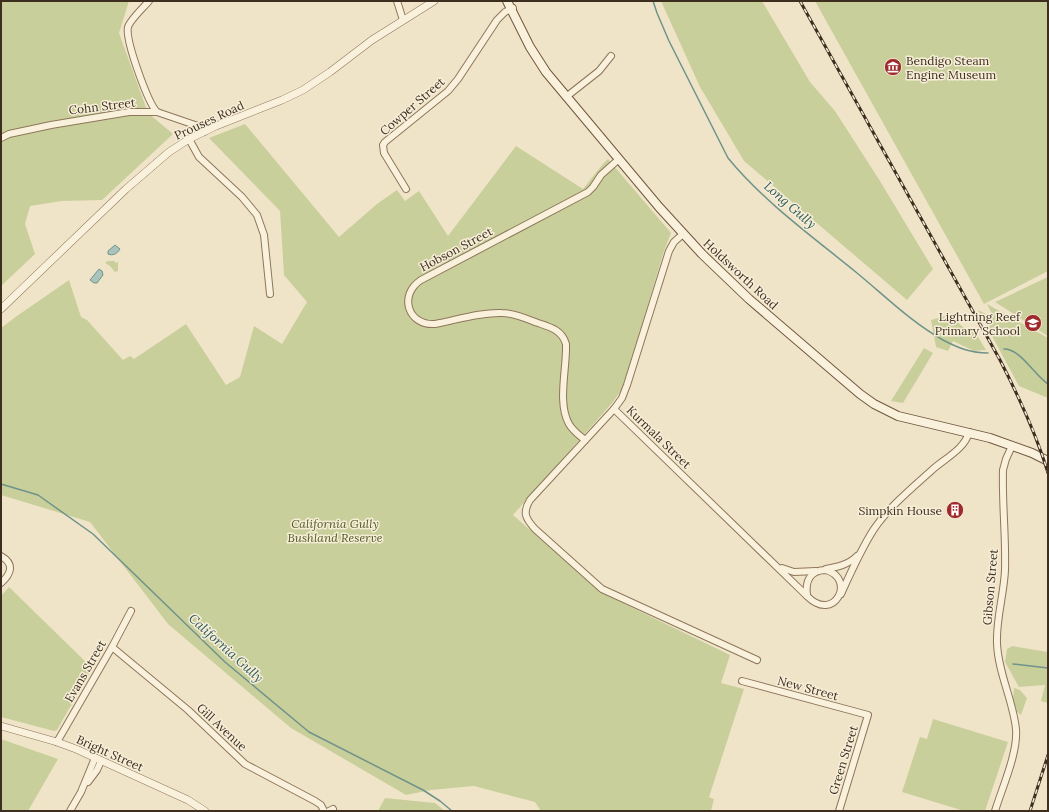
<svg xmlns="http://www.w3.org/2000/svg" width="1049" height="812" font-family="Lora,serif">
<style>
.green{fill:#c9cf9b}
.water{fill:#a9c4bc;stroke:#6f938a}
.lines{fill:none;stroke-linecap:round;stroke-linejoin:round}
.stream{stroke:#6f938a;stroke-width:1.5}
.minor-casing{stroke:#8d765c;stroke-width:8}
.tertiary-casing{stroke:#8d765c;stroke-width:8}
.secondary-casing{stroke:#6f573f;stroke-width:10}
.minor{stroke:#faf1dc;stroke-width:6}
.tertiary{stroke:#faf1dc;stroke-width:7}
.secondary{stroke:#faf1dc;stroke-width:8}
.rail-casing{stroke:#3d2e20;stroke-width:3}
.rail{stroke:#f7eed8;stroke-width:1.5;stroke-dasharray:4.5;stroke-linecap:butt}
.labels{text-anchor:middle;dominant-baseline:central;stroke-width:3;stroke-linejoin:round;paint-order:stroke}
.poi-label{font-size:12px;fill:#3d2e20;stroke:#f7eed8;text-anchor:end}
.street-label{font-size:12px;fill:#3d2e20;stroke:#f7eed8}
.park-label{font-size:12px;font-style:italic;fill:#4d5a26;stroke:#f7eed8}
.water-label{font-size:13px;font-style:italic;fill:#2f5d5a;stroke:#f7eed8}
</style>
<rect width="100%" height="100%" fill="#f0e4c8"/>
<g class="green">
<path d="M1,1H129L119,33L148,113L173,134L102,200L62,201L30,206L25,224L35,254L1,286Z"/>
<path d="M661,1H762L810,82L835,111L880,181L933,269L907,300L744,161L700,87Z"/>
<path d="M815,1H1048V271L984,304Z"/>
<path d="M245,124L339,237L377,204L397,190L405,201L419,191L448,236L516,146L583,189L602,165L608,159L671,233L664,251L637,341L639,342L625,384L613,402L513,515L602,593L730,655L721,683L744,689L709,797L714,799L711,811H541L535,802L474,786L431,790L406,795L291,728L168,624L90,522L1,495V328L17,316L69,280L81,317L87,320L123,360L130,356L134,359L186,324L226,385L240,377L254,326L282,344L307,302L284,275L280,211L209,138Z"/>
<path d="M108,261H115V263L118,262V271L115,272L110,266L105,263Z"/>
<path d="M1048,277V336L995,302Z"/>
<path d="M987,304L1048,338V398L1019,386L978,310L994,318Z"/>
<path d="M949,315L963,327L975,332L986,350L974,351L953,341L948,351L936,347L931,320Z"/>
<path d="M924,348L933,353L903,403L891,401Z"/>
<path d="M9,587L92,668L57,730L54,731L1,717V596Z"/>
<path d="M1012,646L1048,652V703L1041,701L1045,685L1019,687L1005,662L1007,649Z"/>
<path d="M1014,688L1020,690L1027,698L1021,715L1017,712L1013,699Z"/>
<path d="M933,719L1008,742L985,811H964L902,792L920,737L927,739Z"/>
<path d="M1,739L58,759L28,811H1Z"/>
<path d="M385,798L435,803L445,811H378Z"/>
</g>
<g class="water">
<path d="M115,245L120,249C117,254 113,256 108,254V251Z"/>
<path d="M99,269L102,271L103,275L97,283H94L90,280Z"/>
</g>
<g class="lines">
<g class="stream">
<path d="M653,1L657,13L669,41L728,158C764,202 813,237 857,273C885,296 911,322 943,340C958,348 971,353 988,353"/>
<path d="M1004,349C1021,349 1034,375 1048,384"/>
<path d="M1,484L38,495L93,534L225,662L309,732L423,790L440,801L452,811"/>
<path d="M1013,664L1048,668"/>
</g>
<defs>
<g id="minor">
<path d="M149,1C144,7 130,20 128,27C125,40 148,103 157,112"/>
<path d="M397,1L403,20"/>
<path d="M566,97L599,71L611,56"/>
<path d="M1,138L9,134L51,125L129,112H157L198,126L204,132"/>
<path d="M189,139L199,157L242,197L257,215L264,235L270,294"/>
<path d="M406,189L384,153L383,145L385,142L448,91L458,79L497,20L505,12L513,8"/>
<path d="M683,234L674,242L669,251L627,385L622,398L614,409L530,500C522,513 526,519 535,529L602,589L757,660"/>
<path d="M614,409L807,596"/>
<path d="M585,440C579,435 573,431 569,424C557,403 567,368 566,344C562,330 550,327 538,323C527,319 514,313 502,313C480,312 457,320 435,324C408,326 398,295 421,280L588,192L593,187L601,175L619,159"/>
<path d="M1,556C15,564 11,574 1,583"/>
<path d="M782,568L794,572L816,571"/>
<path d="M826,569C837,567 848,565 857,556"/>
<path d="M826,570C857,579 834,624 807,596C805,581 810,570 826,570Z"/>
<path d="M841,594C851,572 861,549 874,529C889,507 912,488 932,470C944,459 965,449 969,432"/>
<path d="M112,647L188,710L245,764L315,801L321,805L324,811"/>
<path d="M742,681L868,715L839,811"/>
<path d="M57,742L112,647L131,611"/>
<path d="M88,782L97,770L101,761"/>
<path d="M70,811L81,792L95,758"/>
<path d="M329,811L333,809"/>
<path d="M995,811C1002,788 1018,753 1016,729C1013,700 998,673 997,643C996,619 1004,594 1005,570C1006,537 1002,503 1003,470L1006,459L1012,446"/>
</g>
<g id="tertiary">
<path d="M1,309L126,189L169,152L189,139L216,126L282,100L303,90L330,72L372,40L434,1"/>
<path d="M1,726L57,742L76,749L188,800L205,811"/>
</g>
<path id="secondary" d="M507,1L530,47L546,72L659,207L702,254L749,299L860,394L874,404L898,416L990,438L1032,453L1048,461"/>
</defs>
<use href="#minor" class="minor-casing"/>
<use href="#tertiary" class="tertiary-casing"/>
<use href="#secondary" class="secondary-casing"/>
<use href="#minor" class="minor"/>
<use href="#tertiary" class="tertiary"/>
<use href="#secondary" class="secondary"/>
<defs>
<g id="rail">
<path d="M800,1L1000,360C1019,397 1036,433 1048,473"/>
<path d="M1030,811L1048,755"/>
</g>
</defs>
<use href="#rail" class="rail-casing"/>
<use href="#rail" class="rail"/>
</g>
<defs>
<symbol id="museum-disc" viewBox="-11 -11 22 22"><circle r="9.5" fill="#9e2a2b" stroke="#f7eed8"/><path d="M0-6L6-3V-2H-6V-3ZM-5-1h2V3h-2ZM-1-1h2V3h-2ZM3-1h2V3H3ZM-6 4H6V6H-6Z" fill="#fff"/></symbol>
<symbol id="school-disc" viewBox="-11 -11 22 22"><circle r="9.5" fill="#9e2a2b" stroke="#f7eed8"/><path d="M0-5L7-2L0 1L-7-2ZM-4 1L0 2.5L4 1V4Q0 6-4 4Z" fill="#fff"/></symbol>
<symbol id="building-disc" viewBox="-11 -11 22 22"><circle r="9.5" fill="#9e2a2b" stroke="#f7eed8"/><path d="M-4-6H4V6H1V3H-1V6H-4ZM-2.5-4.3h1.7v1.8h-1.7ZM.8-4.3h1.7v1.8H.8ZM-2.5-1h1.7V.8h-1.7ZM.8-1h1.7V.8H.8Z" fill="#fff"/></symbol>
</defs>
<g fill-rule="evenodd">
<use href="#museum-disc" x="883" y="57" width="20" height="20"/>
<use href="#school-disc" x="1023" y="313" width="20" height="20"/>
<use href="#building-disc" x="945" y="500" width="20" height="20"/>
</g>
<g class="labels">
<g class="poi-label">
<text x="906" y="60" text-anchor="start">Bendigo Steam<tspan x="906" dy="14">Engine Museum</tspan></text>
<text x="1020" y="316">Lightning Reef<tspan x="1020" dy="14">Primary School</tspan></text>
<text x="942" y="510">Simpkin House</text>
</g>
<g class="street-label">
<text transform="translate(102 106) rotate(-7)">Cohn Street</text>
<text transform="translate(412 106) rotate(-41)">Cowper Street</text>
<text transform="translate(209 120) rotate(-25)">Prouses Road</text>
<text transform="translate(456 249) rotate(-28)">Hobson Street</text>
<text transform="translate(741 274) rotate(43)">Holdsworth Road</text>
<text transform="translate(659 437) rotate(44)">Kurmala Street</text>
<text transform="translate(990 587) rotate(-85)">Gibson Street</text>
<text transform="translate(85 671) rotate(-60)">Evans Street</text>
<text transform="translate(808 688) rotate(15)">New Street</text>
<text transform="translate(222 727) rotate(43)">Gill Avenue</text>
<text transform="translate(110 753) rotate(24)">Bright Street</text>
<text transform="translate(843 760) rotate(-73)">Green Street</text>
</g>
<g class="park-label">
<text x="335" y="523">California Gully<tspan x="335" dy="14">Bushland Reserve</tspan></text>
</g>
<g class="water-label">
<text transform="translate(790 205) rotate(41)">Long Gully</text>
<text transform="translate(226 648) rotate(42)">California Gully</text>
</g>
</g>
<rect width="1049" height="812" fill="none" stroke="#3d2e20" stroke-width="4"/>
</svg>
